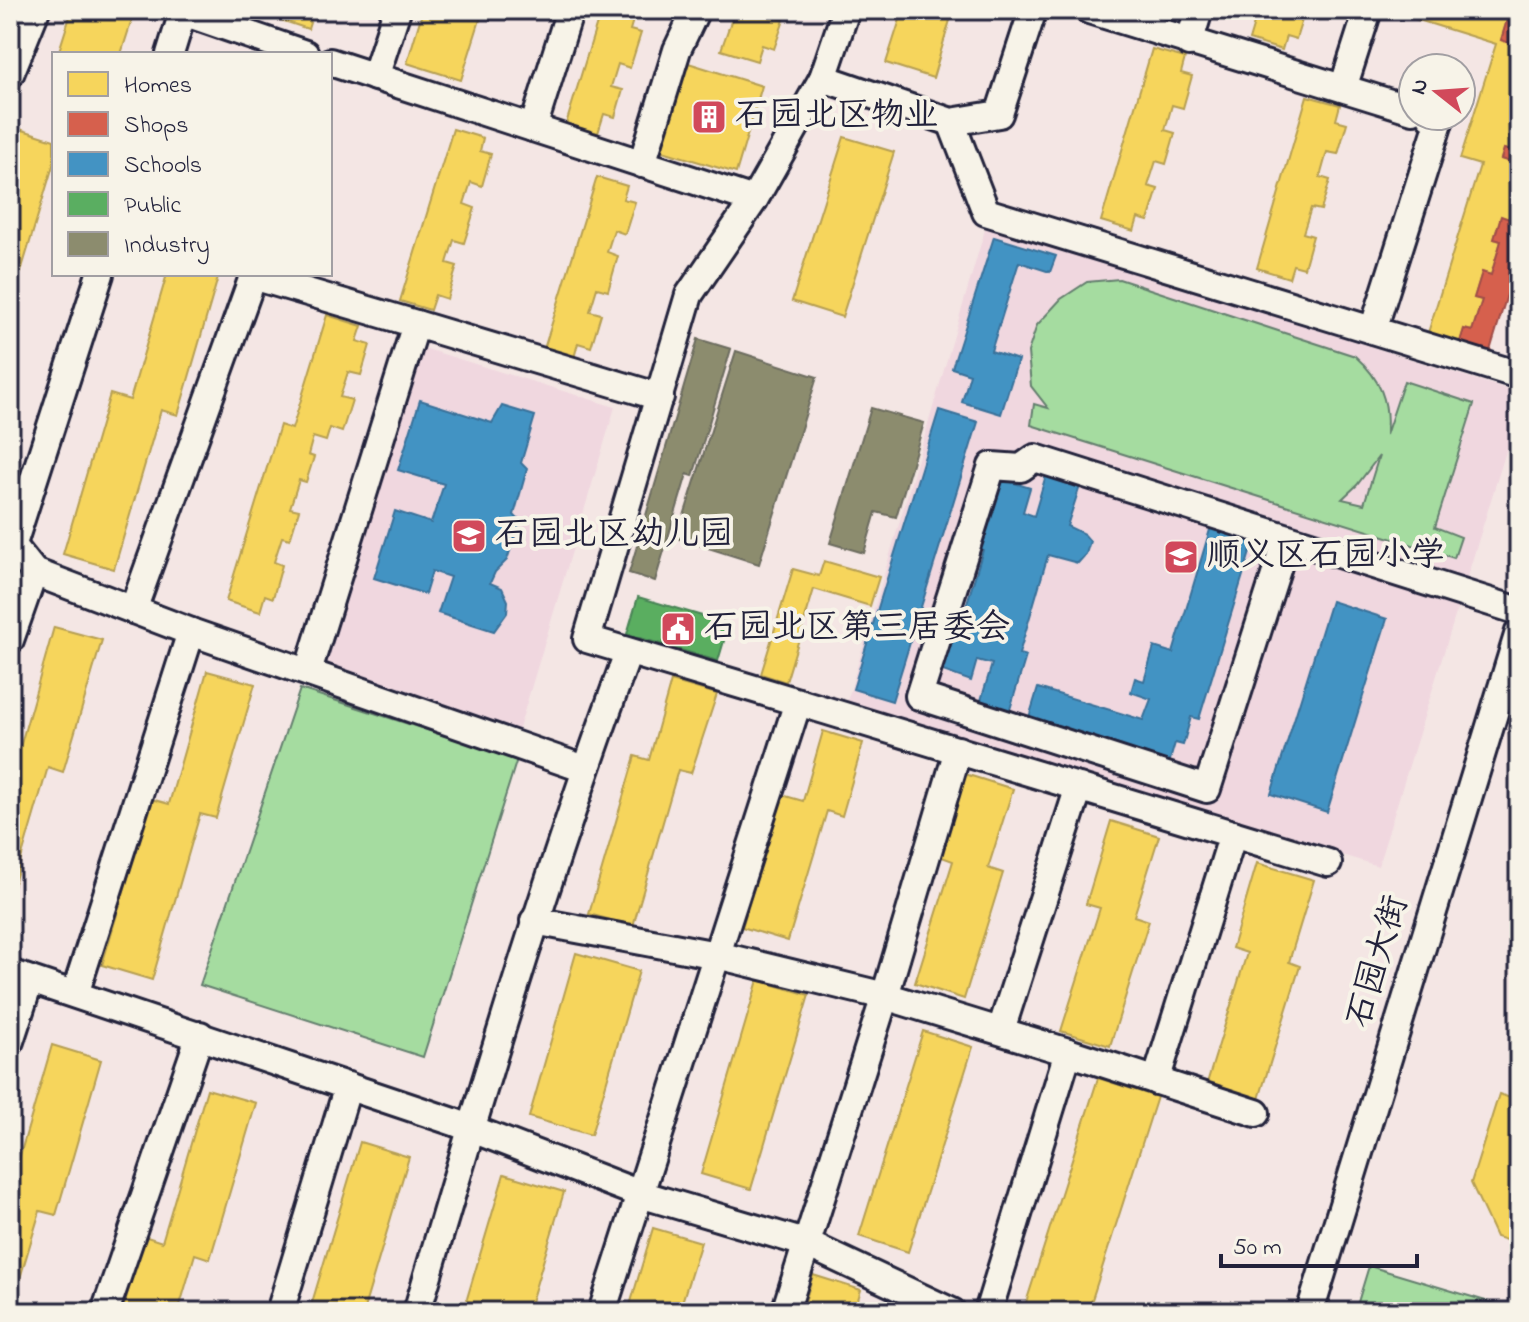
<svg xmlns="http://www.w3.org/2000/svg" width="1529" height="1322" font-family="'Indie Flower','LXGW WenKai TC',sans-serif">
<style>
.built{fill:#f0d7df}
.green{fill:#a5dca0;stroke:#647f6e;stroke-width:2;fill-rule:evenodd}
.homes{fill:#f6d55c;stroke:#b69f52;stroke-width:2}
.shops{fill:#d6604d;stroke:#a04d48;stroke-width:2}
.schools{fill:#4393c3;stroke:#39719a;stroke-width:2}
.public{fill:#5aae61;stroke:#498456;stroke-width:2}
.industry{fill:#8c8c6e;stroke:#6c6c5f;stroke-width:2}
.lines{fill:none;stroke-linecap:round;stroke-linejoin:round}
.minor-casing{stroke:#22223b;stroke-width:32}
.minor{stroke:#f7f3e8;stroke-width:26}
.labels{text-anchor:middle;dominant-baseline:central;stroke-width:8;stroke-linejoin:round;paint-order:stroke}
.poi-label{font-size:34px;fill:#22223b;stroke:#f7f3e8;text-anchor:start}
.street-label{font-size:34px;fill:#22223b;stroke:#f7f3e8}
</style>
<rect width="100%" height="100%" fill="#f4e6e4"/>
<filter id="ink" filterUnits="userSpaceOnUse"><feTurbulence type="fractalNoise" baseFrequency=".0125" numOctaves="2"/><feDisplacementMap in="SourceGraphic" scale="16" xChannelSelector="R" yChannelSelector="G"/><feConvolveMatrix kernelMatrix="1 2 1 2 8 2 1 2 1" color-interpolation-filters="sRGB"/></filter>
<g filter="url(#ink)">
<g class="built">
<path d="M986,226L1519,393V409L1378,866L846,705Z"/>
<path d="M420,347L615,407L518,732L321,666Z"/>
</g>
<g class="green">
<path d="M1119,279L1355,356C1380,378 1390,402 1386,435L1404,381L1474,404L1435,527L1461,537L1454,558L1031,425L1034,404L1048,408L1031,386L1028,352L1037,325L1061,299L1087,282ZM1379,456L1364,504L1342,499L1357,485Z"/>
<path d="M300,689L517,759L423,1057L200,985Z"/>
<path d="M1369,1266L1519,1311V1312H1355Z"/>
</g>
<g class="homes">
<path d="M72,10H135L121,54H58Z"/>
<path d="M264,10H314L308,29L263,14Z"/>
<path d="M423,10H483L461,80L407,63Z"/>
<path d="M601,10H636L630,30L641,33L630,68L618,64L611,87L623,90L615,117L604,114L598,133L566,124Z"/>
<path d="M735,10H773L771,16L784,20L774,49L762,45L757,61L721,50Z"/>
<path d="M903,10H953L933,78L886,63Z"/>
<path d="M1258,10H1305L1296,39L1286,36L1282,50L1249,40Z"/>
<path d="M1386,10H1510L1501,40L1519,46V97L1512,121L1519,123V128L1512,151L1504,149L1501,159L1516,164L1510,183L1519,186L1509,219L1501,216L1494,239L1501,241L1491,275L1482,272L1474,298L1482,300L1472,331L1464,329L1459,345L1427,336L1480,165L1460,159L1496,44Z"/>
<path d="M1152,49L1185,58L1181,73L1192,76L1183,108L1172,105L1165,130L1175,133L1166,164L1156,161L1148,186L1158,189L1148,221L1138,218L1134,231L1101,221Z"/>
<path d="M682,61L762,86L736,173L656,149Z"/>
<path d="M1307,96L1340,105L1336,120L1347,123L1338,154L1327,152L1320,177L1330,180L1321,210L1311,208L1303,233L1313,236L1304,268L1293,265L1289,278L1257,268Z"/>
<path d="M10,126L54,140V162L10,308Z"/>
<path d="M453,129L483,138L480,151L491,154L482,186L471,182L464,204L475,208L464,243L454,240L447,263L457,266L447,299L435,295L430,310L400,301Z"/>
<path d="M844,137L894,152L842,317L792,301Z"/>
<path d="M597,177L627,186L623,199L635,202L625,234L614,230L607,252L618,256L608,291L597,288L590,311L601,314L591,347L578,343L574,358L544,349Z"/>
<path d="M167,274H219L178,415L161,410L114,569L63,554L110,394L130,400Z"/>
<path d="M327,315L362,326L357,341L370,345L361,375L348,372L340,397L352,400L342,432L330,428L326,441L313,437L308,455L314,457L306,482L299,480L290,508L299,510L290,539L282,537L274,562L282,565L273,598L265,595L260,612L226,601L280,425L292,429Z"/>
<path d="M824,561L879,577L870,606L814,589L786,682L761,674L793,569L819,576Z"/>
<path d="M54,627L102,640L63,772L48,767L10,897V756L17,758Z"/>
<path d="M207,671L255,684L216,818L200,814L152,980L102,965L151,799L169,804Z"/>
<path d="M671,681L717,694L691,773L678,770L633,926L589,914L635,756L649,760Z"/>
<path d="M823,731L863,743L842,816L827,811L788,941L742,927L782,795L803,801Z"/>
<path d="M965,774L1013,789L988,868L1003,873L964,999L915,983L953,861L939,856Z"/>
<path d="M1111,821L1159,836L1134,916L1149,921L1110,1046L1061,1031L1100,908L1086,904Z"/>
<path d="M1257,863L1314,880L1289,962L1300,966L1259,1099L1207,1083L1247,953L1232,948Z"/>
<path d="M576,953L639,971L591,1135L529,1117Z"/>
<path d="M758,980L809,995L751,1189L701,1174Z"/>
<path d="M923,1031L973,1047L908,1252L859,1236Z"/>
<path d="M52,1045L101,1060L56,1215L40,1211L10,1312V1190Z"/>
<path d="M1098,1078L1157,1097L1088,1312H1023Z"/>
<path d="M207,1089L256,1103L210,1259L195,1254L178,1312H122L144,1236L162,1242Z"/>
<path d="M1499,1094L1519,1101V1244L1496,1237L1471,1183Z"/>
<path d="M360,1142L409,1157L363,1312H291L294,1301L311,1306Z"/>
<path d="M504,1174L564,1192L528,1312H463Z"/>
<path d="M653,1228L701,1242L679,1312H628Z"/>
<path d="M813,1275L861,1290L854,1312H802Z"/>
</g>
<g class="shops">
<path d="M1510,10H1519V46L1501,40Z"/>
<path d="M1519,128V186L1510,183L1516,164L1501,159L1504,149L1512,151Z"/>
<path d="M1519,186V255L1489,354L1459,345L1464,329L1472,331L1482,300L1474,298L1482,272L1491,275L1501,241L1494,239L1501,216L1509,219Z"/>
</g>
<g class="schools">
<path d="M994,237L1056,256L1050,272L1019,262L991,351L1018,360L1001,414L962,402L970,374L952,368Z"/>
<path d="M420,400L492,423L502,406L535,416L521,463L527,469L514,515L520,521L507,560L495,572L490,583L502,588L508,601L507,613L494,631L438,613L450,577L432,571L425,594L374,578L395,511L431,523L444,484L398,470Z"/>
<path d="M939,410L978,422L892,701L853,689Z"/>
<path d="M1046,475L1080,486L1067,526L1084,534L1090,541L1086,554L1078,563L1048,555L1019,654L1026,656L1008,716L979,707L992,664L977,660L971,681L940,670L958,611L964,613L983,550L977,549L998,478L1030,488L1023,512L1034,516Z"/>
<path d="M1212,523L1255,536L1199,719L1191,717L1183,745L1175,743L1168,767L1027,724L1038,688L1143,720L1151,699L1131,692L1135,678L1144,681L1154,647L1173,653Z"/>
<path d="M1331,601L1387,619L1327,812L1271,794Z"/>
</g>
<path class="public" d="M638,597L729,624L718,661L627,634Z"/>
<g class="industry">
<path d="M698,339L731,349L693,476L687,474L655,581L629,573Z"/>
<path d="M736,351L817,377L759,564L677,538Z"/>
<path d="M871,408L924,423L896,517L876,512L864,553L830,543Z"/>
</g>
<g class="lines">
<defs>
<g id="minor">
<path d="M1089,10L1413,110"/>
<path d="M1189,43L1199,10"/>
<path d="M170,54L183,12L305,54"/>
<path d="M330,62L754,200"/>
<path d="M10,74L36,10"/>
<path d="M375,77L397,10"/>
<path d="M823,78L951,122L999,114L1033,10"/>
<path d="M1343,88L1368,10"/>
<path d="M951,122L986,212L1519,375"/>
<path d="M533,128L570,10"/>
<path d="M642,164L677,50L696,10"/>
<path d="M253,276L416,324L308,671"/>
<path d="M416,324L660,397"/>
<path d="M1373,330L1440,119L1431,116"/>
<path d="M1287,538L1207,789L919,696L992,466L1021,468L1035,458L1519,611"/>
<path d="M10,542L34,572L191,632L585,769"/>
<path d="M13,544L100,274"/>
<path d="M133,610L254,274"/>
<path d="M10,640L34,572"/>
<path d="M798,702L587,639L689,295L754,200L823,78L846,10"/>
<path d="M534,921L717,955L885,996L1068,1052"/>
<path d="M10,973L454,1122L640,1194L805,1243L952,1312"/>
<path d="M75,994L191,632"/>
<path d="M1001,1030L1079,787"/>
<path d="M10,1041L30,980"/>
<path d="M1156,1081L1233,834"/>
<path d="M105,1312L200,1035"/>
<path d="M280,1312L348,1086"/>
<path d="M417,1312C482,1090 548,869 628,653"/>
<path d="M602,1312L798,702L1328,863"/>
<path d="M785,1312L885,996L958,750"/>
<path d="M988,1312L1068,1052L1256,1113"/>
<path d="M1310,1312L1519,632"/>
</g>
</defs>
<use href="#minor" class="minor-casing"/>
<use href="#minor" class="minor"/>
</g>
</g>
<defs>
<symbol id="building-square" viewBox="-11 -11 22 22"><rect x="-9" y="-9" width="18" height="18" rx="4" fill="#d1495b" stroke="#f7f3e8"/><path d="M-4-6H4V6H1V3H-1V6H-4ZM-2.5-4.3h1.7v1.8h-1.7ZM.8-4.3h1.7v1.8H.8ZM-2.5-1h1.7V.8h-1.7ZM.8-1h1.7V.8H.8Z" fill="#fff"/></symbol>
<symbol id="school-square" viewBox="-11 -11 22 22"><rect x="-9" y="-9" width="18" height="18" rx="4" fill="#d1495b" stroke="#f7f3e8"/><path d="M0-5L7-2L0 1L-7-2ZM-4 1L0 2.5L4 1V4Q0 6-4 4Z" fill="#fff"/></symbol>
<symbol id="civic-square" viewBox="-11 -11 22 22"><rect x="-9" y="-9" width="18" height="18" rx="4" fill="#d1495b" stroke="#f7f3e8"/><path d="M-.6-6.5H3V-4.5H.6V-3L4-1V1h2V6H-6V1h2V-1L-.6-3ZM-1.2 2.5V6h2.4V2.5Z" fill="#fff"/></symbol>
</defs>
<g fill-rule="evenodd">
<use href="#building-square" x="689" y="97" width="40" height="40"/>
<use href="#school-square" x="449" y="516" width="40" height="40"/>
<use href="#school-square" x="1161" y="537" width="40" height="40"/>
<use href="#civic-square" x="658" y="609" width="40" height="40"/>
</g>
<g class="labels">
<g class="poi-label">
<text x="735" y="117">石园北区物业</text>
<text x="495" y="536">石园北区幼儿园</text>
<text x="1207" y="557">顺义区石园小学</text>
<text x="704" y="629">石园北区第三居委会</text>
</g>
<g class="street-label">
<text transform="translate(1379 962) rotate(-73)">石园大街</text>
</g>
</g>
<rect width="1529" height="1322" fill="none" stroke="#f7f3e8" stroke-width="40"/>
<rect x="20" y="20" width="1489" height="1282" fill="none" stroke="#22223b" stroke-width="3" filter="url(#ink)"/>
<rect x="52" y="52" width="280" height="224" fill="#f7f3e8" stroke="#a29fa3" stroke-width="2"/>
<rect x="68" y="72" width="40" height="24" fill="#f6d55c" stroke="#a29fa3" stroke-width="2"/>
<text x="124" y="92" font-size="24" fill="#22223b">Homes</text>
<rect x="68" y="112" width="40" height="24" fill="#d6604d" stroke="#a29fa3" stroke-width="2"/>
<text x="124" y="132" font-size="24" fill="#22223b">Shops</text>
<rect x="68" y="152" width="40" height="24" fill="#4393c3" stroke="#a29fa3" stroke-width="2"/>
<text x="124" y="172" font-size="24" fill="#22223b">Schools</text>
<rect x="68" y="192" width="40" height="24" fill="#5aae61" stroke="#a29fa3" stroke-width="2"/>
<text x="124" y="212" font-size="24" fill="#22223b">Public</text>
<rect x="68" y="232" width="40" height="24" fill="#8c8c6e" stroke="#a29fa3" stroke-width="2"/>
<text x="124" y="252" font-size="24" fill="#22223b">Industry</text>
<g transform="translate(1437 92) rotate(287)"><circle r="38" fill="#f7f3e8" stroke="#a29fa3" stroke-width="2"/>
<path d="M0-6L14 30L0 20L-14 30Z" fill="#d1495b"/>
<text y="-12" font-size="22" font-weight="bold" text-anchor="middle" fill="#22223b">N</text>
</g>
<path d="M1221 1254v12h196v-12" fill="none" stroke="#22223b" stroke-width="4"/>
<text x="1233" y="1254" font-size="24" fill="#22223b" stroke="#f7f3e8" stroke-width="6" paint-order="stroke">50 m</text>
</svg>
